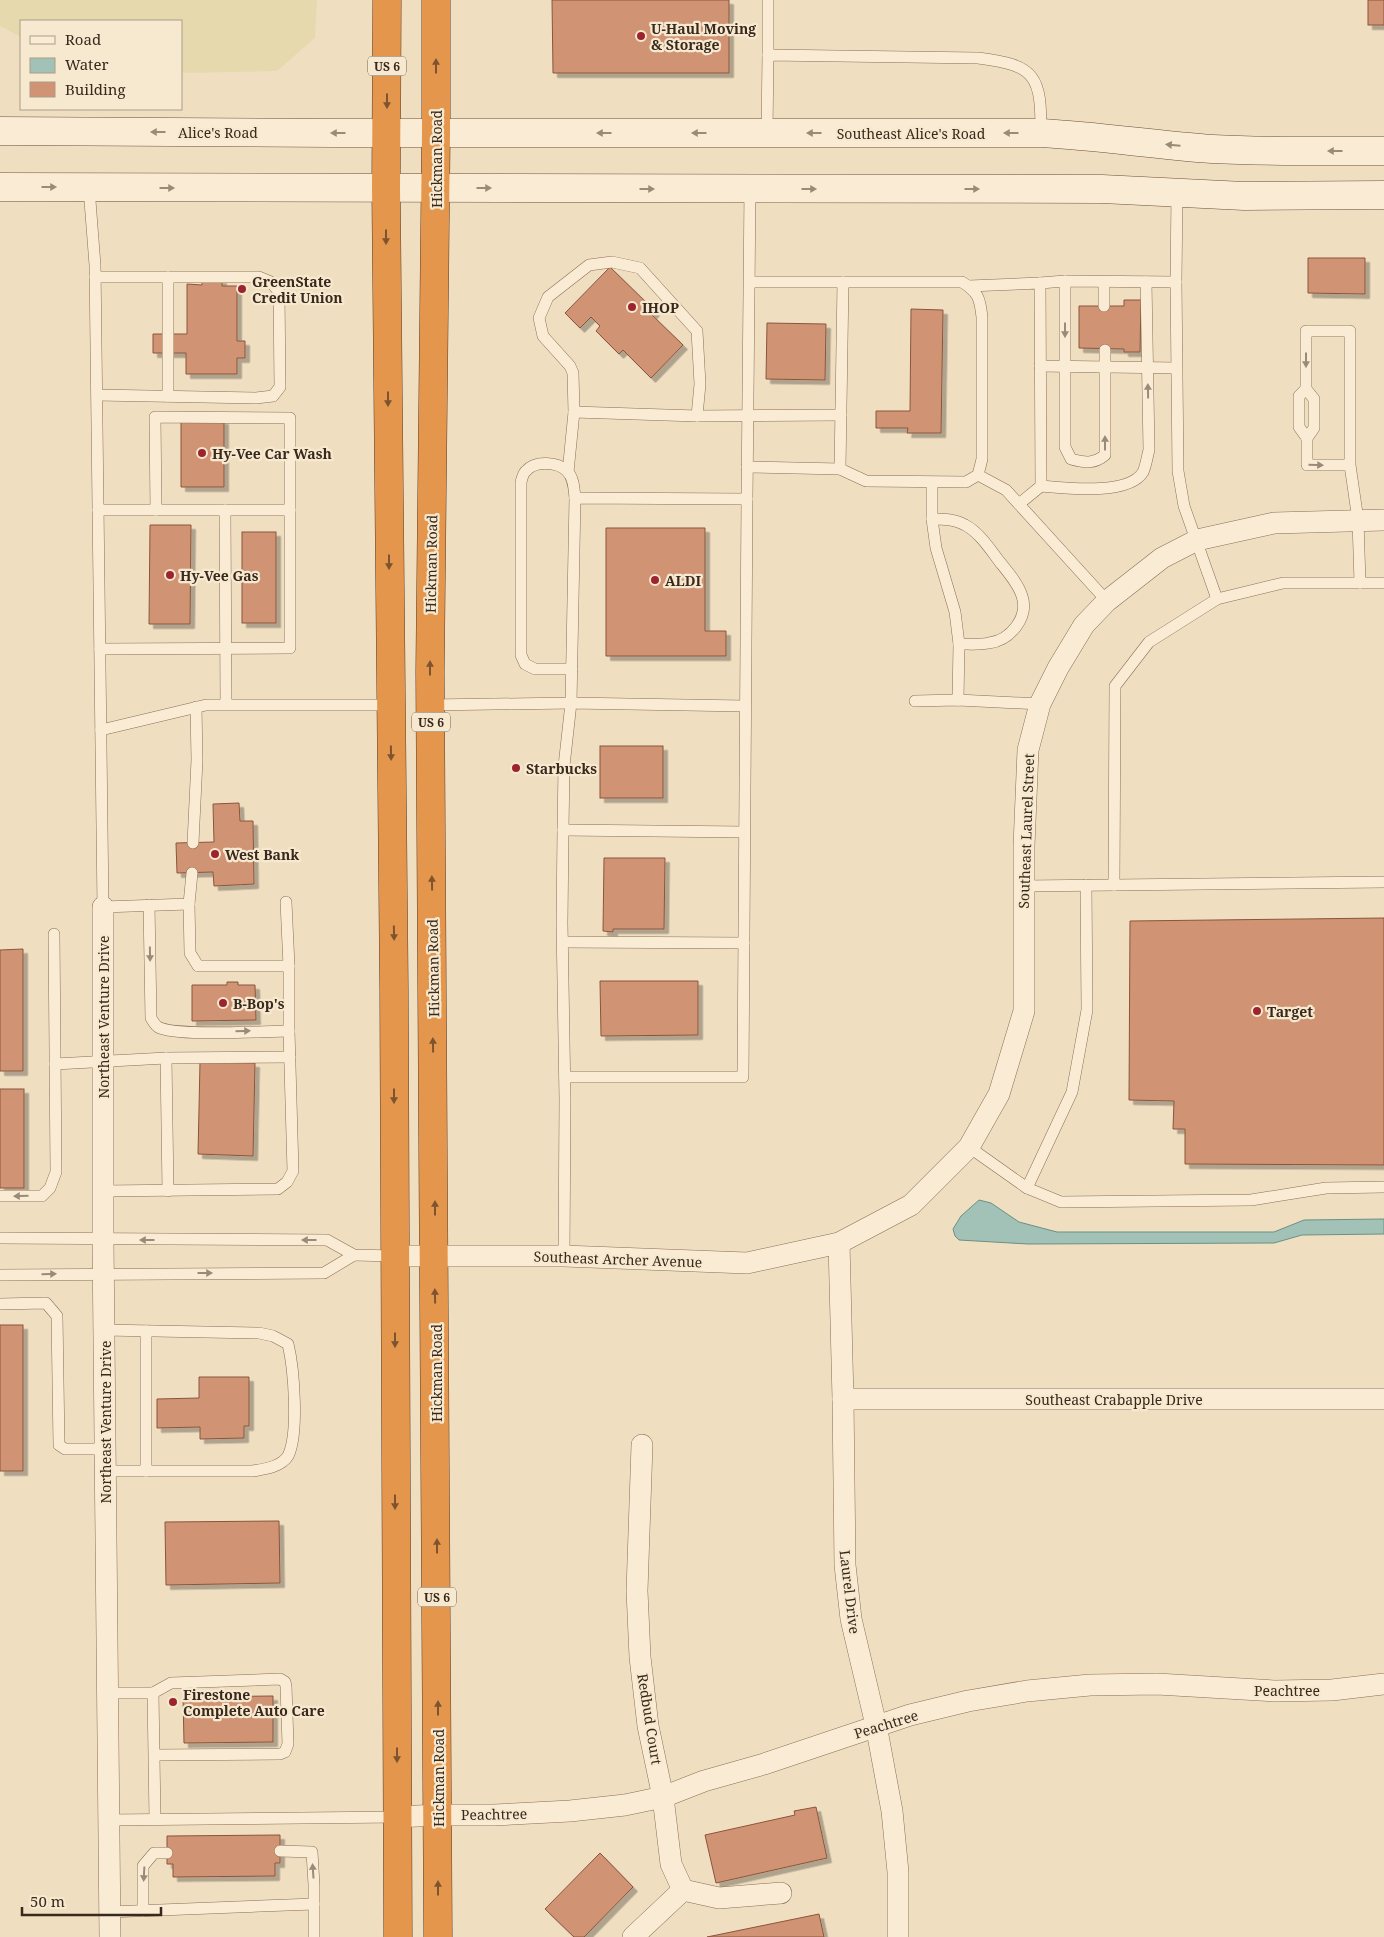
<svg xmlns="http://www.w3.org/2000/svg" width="1384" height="1937" font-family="'Noto Serif',serif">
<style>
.farmland{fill:#e6d9ad}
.water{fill:#a3c2b7;stroke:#6a9084}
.building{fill:#d09474;stroke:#8a553c;filter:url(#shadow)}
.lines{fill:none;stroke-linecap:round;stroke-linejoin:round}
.lane-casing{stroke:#8a6e57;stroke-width:12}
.street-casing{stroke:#8a6e57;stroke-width:22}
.secondary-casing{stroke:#6c503a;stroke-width:29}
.highway-casing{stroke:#573d2c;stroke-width:29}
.lane{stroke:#faecd4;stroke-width:11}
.street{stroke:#faecd4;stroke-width:21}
.secondary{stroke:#faecd4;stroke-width:28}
.highway{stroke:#e4964c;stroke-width:28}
.oneway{fill:#7d542f}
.oneway2{fill:#9a8a78}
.poi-dot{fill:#9c242e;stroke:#f7e9d0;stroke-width:2}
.labels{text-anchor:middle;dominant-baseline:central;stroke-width:4.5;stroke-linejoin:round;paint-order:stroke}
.shield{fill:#f7e9d0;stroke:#726252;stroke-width:1}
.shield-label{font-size:12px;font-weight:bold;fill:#39281c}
.poi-label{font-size:14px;font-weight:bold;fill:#39281c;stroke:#f7e9d0;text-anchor:start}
.street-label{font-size:14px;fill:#39281c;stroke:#f7e9d0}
</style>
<defs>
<filter id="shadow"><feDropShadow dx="4.5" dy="4.5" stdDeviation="0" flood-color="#0004"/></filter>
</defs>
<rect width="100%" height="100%" fill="#f0dec0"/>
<path class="farmland" d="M0,0H317L315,38L277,71L188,73L181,72V21H21V37L0,26Z"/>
<path class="water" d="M979,1200L991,1203L1019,1222L1057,1232H1274L1304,1220L1384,1219V1234L1302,1235L1274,1243L1028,1244L959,1240L955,1236L953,1229L961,1216Z"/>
<g class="building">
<path d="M552,0H729V73H553Z"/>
<rect x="1368" y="0" width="16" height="25"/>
<path d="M1308,258H1365V294L1308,293Z"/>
<path d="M610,267L655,311L652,315L683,345L651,378L623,350L619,354L596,331L600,326L591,317L580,328L565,313Z"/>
<path d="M202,279H222V286H237V341H245V358H237V374H186V353H153V334H187V284L202,285Z"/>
<path d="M1124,300H1141L1140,352H1124V349L1079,348V306H1124Z"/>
<path d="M911,309L943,310L941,433H907L908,428H876V411H910Z"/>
<path d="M767,323L826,324L825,380L766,379Z"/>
<path d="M181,419L224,420V487H181Z"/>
<path d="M150,525H191L190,624H149Z"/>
<path d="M606,528H705V631H726V656H606Z"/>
<rect x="242" y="532" width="34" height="91"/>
<rect x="600" y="746" width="63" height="52"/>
<path d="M239,803L240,821H253L254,884L214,886L213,872L177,873L176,843L214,842L213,804Z"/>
<path d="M604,858H665L664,929H613V932L603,931Z"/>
<path d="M1384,918V1165L1185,1164V1129H1173L1174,1101L1129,1100L1130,921Z"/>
<path d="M23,949V1071H0V950Z"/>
<path d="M600,981H698V1035L601,1036Z"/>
<path d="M227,982H238V985H255L256,1020L192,1021V985H227Z"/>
<path d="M200,1062L255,1063L253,1156L198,1154Z"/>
<rect x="0" y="1089" width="24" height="99"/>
<rect x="0" y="1325" width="23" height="146"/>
<path d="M199,1377H249V1426H244V1438L200,1439V1427L157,1428V1399L199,1398Z"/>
<path d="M279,1521L280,1583L166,1585L165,1522Z"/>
<path d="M273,1696V1742L184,1743L183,1697Z"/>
<path d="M816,1807L827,1858L716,1883L705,1835L795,1815L794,1811Z"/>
<path d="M280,1835V1863H275V1876L173,1877V1864H167V1836Z"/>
<path d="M600,1853L633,1887L584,1937H574L545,1909Z"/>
<path d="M819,1914L824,1937H707Z"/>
</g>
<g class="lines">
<defs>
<g id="lane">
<path d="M768,55V0"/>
<path d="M767,133L768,55L978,58C1037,65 1041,77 1041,133"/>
<path d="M89,188L95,265L103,907L189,904L192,873"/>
<path d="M1177,193L1176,282L1178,471L1184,506L1217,599"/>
<path d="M95,277H259L271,282L279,292L280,387L273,396L256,398L97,395"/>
<path d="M168,277V396"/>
<path d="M1065,281V447L1071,459C1085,463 1094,464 1105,455V350"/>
<path d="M1104,282V306"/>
<path d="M1040,283L1065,281L1176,282"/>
<path d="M969,286L1040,283L1041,486L1019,504"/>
<path d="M1040,366L1176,368"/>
<path d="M1306,389L1299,396V427L1307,438"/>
<path d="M574,412L697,416L841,415"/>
<path d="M1350,465H1307V438L1314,428V399L1306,389V331H1350V465L1358,520L1360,583"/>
<path d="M747,467L840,469L866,481L966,482L978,475L982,459V317C980,298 978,292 962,282H750"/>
<path d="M840,469L843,282"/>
<path d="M568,472L574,412L573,373L570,366L543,336L539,318L548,297L589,265L612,262L640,268L697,331L700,384L697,416"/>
<path d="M978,475L1006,490L1107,601"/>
<path d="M932,483V519L936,548L955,612L959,644L958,700"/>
<path d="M1041,486C1064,488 1129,496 1143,472C1146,466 1147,457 1149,450L1146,282"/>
<path d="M98,510H290"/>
<path d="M225,510L226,704"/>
<path d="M932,519C943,519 955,519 965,525C979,532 990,549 999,561C1007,571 1018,583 1022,596C1029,617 1011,640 989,643C980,645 969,644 959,644"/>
<path d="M100,649L290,648V418L155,417L156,510"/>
<path d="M572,669H535L525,664L521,655V482C522,479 523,473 526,471C535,460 558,462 567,471C574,478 574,489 575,498"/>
<path d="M915,701L958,700L1040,704"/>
<path d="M430,705L571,703L575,498L747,499L750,189"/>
<path d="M101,730L206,705H391"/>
<path d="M563,830L744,832"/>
<path d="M193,843L197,760L196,707"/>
<path d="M1114,885L1115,686L1149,642L1217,599L1283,583H1384"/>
<path d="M1024,886L1384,882"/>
<path d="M189,904L190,953L198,966H289"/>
<path d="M149,905L151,1018C153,1021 155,1025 158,1027C175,1037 264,1031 289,1031"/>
<path d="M563,942L744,943"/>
<path d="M166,1058L168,1191"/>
<path d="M55,1064L166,1058L290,1057"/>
<path d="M565,1077H743L747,499"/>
<path d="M969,1147L1027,1188L1072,1092L1087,1010L1086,885"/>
<path d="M1027,1188L1061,1202L1251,1200L1326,1188L1384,1187"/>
<path d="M103,1191L278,1189L287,1182L293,1171L289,1031V966L286,902"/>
<path d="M0,1196H42L50,1188L56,1172L54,934"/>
<path d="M0,1238L327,1240L354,1255L394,1256"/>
<path d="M564,1256L565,1099L562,923L563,830L564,766L571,703L744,706"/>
<path d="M0,1275L324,1273L354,1255"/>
<path d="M0,1304L46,1303L57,1316L59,1445L65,1449H105"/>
<path d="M104,1330L259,1333L273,1336L288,1344C294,1369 299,1434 288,1456C281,1467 264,1469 253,1471H105"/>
<path d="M146,1331V1471"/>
<path d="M107,1693H153L155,1819"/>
<path d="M153,1693L171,1683L280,1679L285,1682L286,1686L288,1744L285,1752L280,1754L155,1755"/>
<path d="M108,1820L397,1817"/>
<path d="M280,1851L312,1852L314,1885V1937"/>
<path d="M143,1911V1866L154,1853H167"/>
<path d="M109,1912L314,1904"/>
</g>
<g id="street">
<path d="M103,907V1240L110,1937"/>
<path d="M839,1243L843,1399L845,1565L851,1619L876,1725L892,1811L898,1872V1937"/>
<path d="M394,1256H564L747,1263L839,1243L911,1205L969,1147L999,1094L1024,1011V846L1028,750L1040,704L1058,668L1084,625L1107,601L1162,558L1197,540L1274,523L1384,520"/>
<path d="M843,1399H1384"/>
<path d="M642,1445L637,1591L640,1657L648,1726L663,1797L671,1864L683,1890L719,1898L781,1893"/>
<path d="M397,1817L438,1815H494L570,1811L625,1805L663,1797L704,1781L764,1764L910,1715L968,1701L1027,1691L1090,1685L1157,1684L1275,1691L1332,1690L1384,1684"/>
<path d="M633,1937L683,1890"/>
</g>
<g id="secondary">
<path d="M0,131L334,133H1041C1098,136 1155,145 1212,149C1269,152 1327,151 1384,151"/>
<path d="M0,187L1102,189L1244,196L1384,195"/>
</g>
<g id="highway">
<path d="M387,0L386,188L394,988L398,1937"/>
<path d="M436,0V132L430,672L438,1937"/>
</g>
</defs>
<use href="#lane" class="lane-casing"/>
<use href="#street" class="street-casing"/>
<use href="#secondary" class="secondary-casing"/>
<use href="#highway" class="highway-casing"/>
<use href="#lane" class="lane"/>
<use href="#street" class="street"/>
<use href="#secondary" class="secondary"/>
<use href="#highway" class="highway"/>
</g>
<defs><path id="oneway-solid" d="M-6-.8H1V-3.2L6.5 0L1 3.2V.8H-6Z" transform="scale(1.25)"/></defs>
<g class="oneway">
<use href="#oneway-solid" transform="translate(436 66) rotate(-90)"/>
<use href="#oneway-solid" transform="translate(387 101) rotate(90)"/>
<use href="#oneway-solid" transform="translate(386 237) rotate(90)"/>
<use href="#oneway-solid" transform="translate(388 399) rotate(90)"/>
<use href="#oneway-solid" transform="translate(389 562) rotate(90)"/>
<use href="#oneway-solid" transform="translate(430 668) rotate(-90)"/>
<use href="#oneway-solid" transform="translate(391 753) rotate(89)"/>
<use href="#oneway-solid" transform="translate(432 883) rotate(-91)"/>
<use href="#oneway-solid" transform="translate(394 933) rotate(89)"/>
<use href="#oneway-solid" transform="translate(433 1045) rotate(-91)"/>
<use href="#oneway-solid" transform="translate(394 1096) rotate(90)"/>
<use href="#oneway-solid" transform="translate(435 1208) rotate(-90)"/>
<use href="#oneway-solid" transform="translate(435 1296) rotate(-91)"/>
<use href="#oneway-solid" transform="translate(395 1340) rotate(90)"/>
<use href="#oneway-solid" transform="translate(395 1502) rotate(90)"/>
<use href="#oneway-solid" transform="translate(437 1546) rotate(-90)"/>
<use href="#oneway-solid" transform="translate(438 1708) rotate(-90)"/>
<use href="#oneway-solid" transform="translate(397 1755) rotate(90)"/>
<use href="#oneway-solid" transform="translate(438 1888) rotate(-90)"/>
</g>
<g class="oneway2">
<use href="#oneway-solid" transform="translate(158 132) rotate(-180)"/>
<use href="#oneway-solid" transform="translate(338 133) rotate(180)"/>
<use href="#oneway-solid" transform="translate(604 133) rotate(180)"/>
<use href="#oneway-solid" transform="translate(699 133) rotate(180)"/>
<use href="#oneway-solid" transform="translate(814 133) rotate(-180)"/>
<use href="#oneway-solid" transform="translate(1011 133) rotate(-180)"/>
<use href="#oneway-solid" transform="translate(1173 145) rotate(-175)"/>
<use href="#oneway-solid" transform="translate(1335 151) rotate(-180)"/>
<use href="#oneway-solid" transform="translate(49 187)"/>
<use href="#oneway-solid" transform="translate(167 188)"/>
<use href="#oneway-solid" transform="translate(484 188)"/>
<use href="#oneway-solid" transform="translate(647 189)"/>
<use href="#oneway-solid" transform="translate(809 189)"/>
<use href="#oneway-solid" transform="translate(972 189)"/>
<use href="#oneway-solid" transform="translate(1065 330) rotate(90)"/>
<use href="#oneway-solid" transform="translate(1306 360) rotate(90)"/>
<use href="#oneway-solid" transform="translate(1148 391) rotate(-91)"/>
<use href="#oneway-solid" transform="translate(1105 443) rotate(-90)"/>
<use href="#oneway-solid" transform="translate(1316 465) rotate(2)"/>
<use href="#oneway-solid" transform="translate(150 954) rotate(89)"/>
<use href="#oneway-solid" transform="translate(243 1031) rotate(-1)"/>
<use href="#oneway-solid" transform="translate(21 1196) rotate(179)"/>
<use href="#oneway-solid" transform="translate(147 1240) rotate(180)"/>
<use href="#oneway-solid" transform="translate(309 1240) rotate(180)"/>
<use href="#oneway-solid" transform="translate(205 1273)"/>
<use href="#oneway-solid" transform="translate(49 1274) rotate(-1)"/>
<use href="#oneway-solid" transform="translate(313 1871) rotate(-94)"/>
<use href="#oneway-solid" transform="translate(144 1874) rotate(93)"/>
</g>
<g class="poi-dot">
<circle cx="641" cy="36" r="5"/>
<circle cx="242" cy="289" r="5"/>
<circle cx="632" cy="307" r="5"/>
<circle cx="202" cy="453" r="5"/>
<circle cx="170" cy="575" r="5"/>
<circle cx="655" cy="580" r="5"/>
<circle cx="516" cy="768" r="5"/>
<circle cx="215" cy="854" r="5"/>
<circle cx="223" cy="1003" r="5"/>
<circle cx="1257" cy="1011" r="5"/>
<circle cx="173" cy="1702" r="5"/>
</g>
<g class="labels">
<g class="shield">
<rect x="368" y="56.5" width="38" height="19" rx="4"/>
<rect x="412" y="712.5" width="38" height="19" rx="4"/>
<rect x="418" y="1587.5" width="38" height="19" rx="4"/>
</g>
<g class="shield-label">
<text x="387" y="66">US 6</text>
<text x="431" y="722">US 6</text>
<text x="437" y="1597">US 6</text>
</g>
<g class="poi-label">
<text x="651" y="28">U-Haul Moving<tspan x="651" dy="16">&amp; Storage</tspan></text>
<text x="252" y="281">GreenState<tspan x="252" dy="16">Credit Union</tspan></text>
<text x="642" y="307">IHOP</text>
<text x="212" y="453">Hy-Vee Car Wash</text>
<text x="180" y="575">Hy-Vee Gas</text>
<text x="665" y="580">ALDI</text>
<text x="526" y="768">Starbucks</text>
<text x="225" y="854">West Bank</text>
<text x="233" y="1003">B-Bop's</text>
<text x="1267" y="1011">Target</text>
<text x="183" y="1694">Firestone<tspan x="183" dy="16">Complete Auto Care</tspan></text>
</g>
<g class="street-label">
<text x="218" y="132">Alice's Road</text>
<text x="911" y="133">Southeast Alice's Road</text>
<text transform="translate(436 159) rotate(-90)">Hickman Road</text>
<text transform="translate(431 564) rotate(-89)">Hickman Road</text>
<text transform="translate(1026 831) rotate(-88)">Southeast Laurel Street</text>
<text transform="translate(433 968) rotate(-91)">Hickman Road</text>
<text transform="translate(103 1017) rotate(-90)">Northeast Venture Drive</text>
<text transform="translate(618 1259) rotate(2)">Southeast Archer Avenue</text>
<text transform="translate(436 1373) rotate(-90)">Hickman Road</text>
<text x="1114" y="1399">Southeast Crabapple Drive</text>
<text transform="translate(105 1422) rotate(-90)">Northeast Venture Drive</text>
<text transform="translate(850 1592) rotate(83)">Laurel Drive</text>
<text x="1287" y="1690">Peachtree</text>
<text transform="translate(650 1719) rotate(81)">Redbud Court</text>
<text transform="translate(886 1724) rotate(-17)">Peachtree</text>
<text transform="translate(438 1778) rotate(-90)">Hickman Road</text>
<text transform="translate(494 1814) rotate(-1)">Peachtree</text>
</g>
</g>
<rect x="20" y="20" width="162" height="90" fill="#f7e9d0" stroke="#ab9c88"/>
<rect x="30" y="36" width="25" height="8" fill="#faecd4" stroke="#ab9c88"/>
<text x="65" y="45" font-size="15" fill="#39281c">Road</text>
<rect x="30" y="58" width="25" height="15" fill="#a3c2b7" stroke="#ab9c88"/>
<text x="65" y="70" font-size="15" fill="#39281c">Water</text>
<rect x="30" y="82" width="25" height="15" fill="#d09474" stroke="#ab9c88"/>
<text x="65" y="95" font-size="15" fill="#39281c">Building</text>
<path d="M22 1907v8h139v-8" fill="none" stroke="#39281c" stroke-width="2.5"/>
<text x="30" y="1907" font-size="15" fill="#39281c" stroke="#f7e9d0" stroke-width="4" paint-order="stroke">50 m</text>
</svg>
